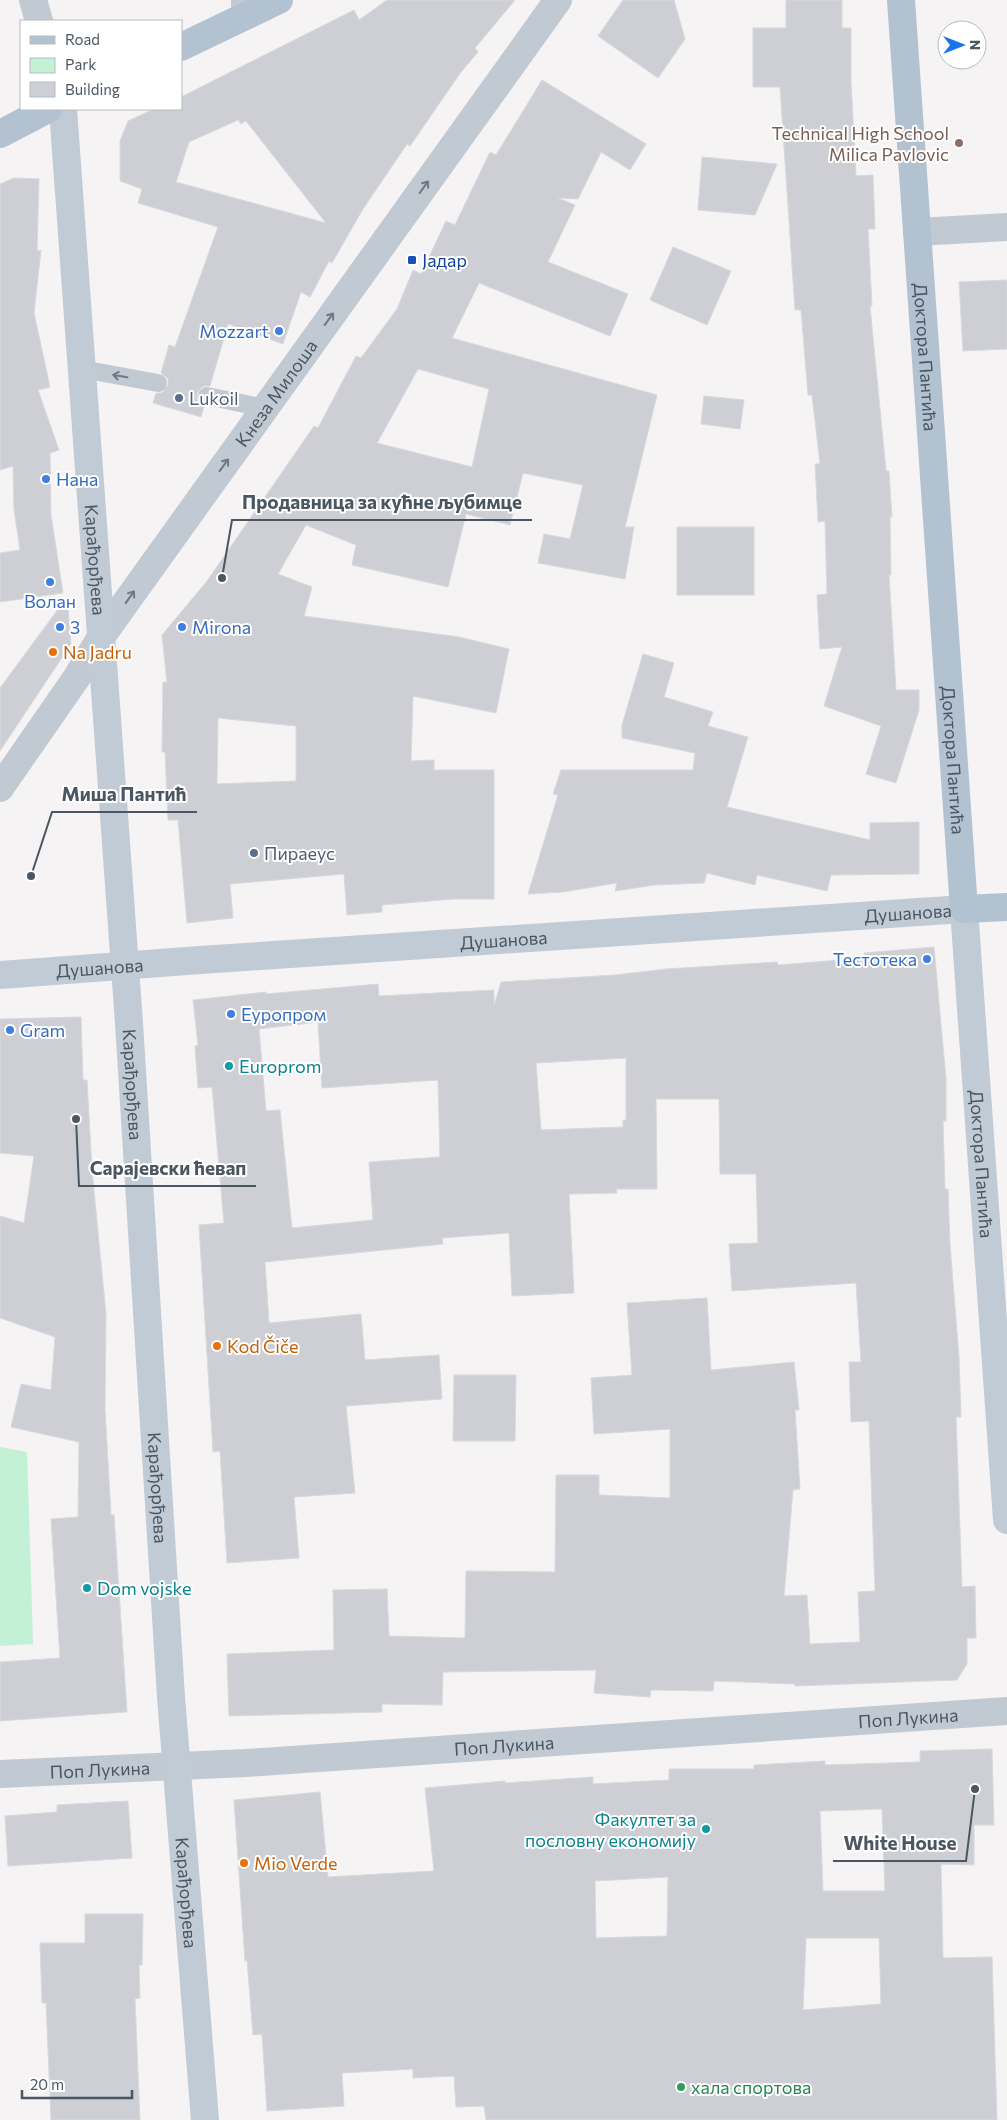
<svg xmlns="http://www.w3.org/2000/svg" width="1007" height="2120" font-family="Commissioner,sans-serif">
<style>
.green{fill:#c3f1d5}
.building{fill:#cdcfd5;stroke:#d7d9de;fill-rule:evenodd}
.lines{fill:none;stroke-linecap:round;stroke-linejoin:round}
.lane{stroke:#c1cad2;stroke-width:18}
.street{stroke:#c1cad2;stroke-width:28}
.secondary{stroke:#c1cbd6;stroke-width:28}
.primary{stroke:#b3c2d1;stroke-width:28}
.oneway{stroke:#6e7983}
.education-dot{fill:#8d6e63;stroke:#fff;stroke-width:2}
.transit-dot{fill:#1a4fb4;stroke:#fff;stroke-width:2}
.shop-dot{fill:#3f7fe0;stroke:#fff;stroke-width:2}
.service-dot{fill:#5c6f8a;stroke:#fff;stroke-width:2}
.food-dot{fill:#e8710a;stroke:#fff;stroke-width:2}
.culture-dot{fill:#0f9aa8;stroke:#fff;stroke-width:2}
.leisure-dot{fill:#2e9e5b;stroke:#fff;stroke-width:2}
.labels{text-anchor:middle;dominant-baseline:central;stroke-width:4;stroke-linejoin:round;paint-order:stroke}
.education-label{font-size:18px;fill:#785e54;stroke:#fff;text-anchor:end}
.transit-label{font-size:18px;fill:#164399;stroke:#fff;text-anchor:start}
.shop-label{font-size:18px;fill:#366cbe;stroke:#fff;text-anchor:start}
.street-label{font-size:18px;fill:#4a5661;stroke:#fff}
.service-label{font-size:18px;fill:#4e5e75;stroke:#fff;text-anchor:start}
.food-label{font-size:18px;fill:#c56008;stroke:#fff;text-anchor:start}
.culture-label{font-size:18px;fill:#0d838f;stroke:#fff;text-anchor:start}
.leisure-label{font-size:18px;fill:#27864d;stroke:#fff;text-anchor:start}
.leader{fill:none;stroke:#4a5661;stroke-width:2}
.callout-dot{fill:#4a5661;stroke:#fff;stroke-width:2}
.callout-label{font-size:19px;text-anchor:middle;font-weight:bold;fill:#4a5661;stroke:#fff;stroke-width:4;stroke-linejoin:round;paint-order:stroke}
</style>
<rect width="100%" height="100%" fill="#f5f3f3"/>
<path class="green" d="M0,1447L27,1452L33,1644L0,1646Z"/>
<g class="building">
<path d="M387,0H515L475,48L478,52L461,72L410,146L407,144L363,209L332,263L329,261L310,297L301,292L283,344L228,324L210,386H203L197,393V400L204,406L201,417L153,403L156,393H162L168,385V379L161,373L169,345L175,347L218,227L138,203L142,189L120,181V141L128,121L154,109H181V97L354,10L359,20ZM238,120L241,124L246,121L326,223L176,182L189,142Z"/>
<path d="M623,0H674L685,39L658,78L598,36Z"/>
<path d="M786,0H842V28H851V81L856,176L873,175L875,229H868L872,306H870L886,471H889L892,517H890L891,575H889L896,690H919V710L896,783L866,774L881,726L824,706L842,647L820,649L817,595L827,594L825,521L818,522L815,464H820L812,395H808L801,310H795L780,87H753V28H786Z"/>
<path d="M542,80L646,144L630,170L601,152L578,199L558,198L575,205L548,262L628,294L610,336L479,283L452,338L657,395L625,527H634L625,579L538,563L544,534L570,539L583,485L523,473L510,525L466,514L448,587L352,565L356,545L306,525L278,574L312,587L304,616L459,637L509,649L496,713L413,696L411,761L434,760V770H494V899H454L382,905V912L347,915L344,874L230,884L233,918L187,923L178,820H168L165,752H162L163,682H167L162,635L207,581L314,426L318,428L356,356L361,358L397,309L413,270L421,274L446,221L455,225L490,152L496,155ZM418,369L489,389L472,467L377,443ZM218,718L296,726V781L217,784Z"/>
<path d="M702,157L777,164L755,215L698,210Z"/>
<path d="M14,178L39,179L37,251L41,250L34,313L50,387L38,390L59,450L50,453L51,515L63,593L0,602V553L20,550L14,509L13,466L0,470V184Z"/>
<path d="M673,247L731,271L707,325L650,300Z"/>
<path d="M1007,280V349L963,351L959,282Z"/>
<path d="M704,396L744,400L740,429L701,424Z"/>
<rect x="677" y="527" width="77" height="68"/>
<path d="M67,597L71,644L0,751V688Z"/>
<path d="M643,654L674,663L664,697L713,712L708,726L748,737L727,807L870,840V823L919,822V874L831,875L827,891L757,875L755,885L707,873L704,883L655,885L615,891L617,883L563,892L528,894L558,795L553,794L561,770H693L695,753L622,738V725Z"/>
<path d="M934,947L946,1079V1121H943L945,1189H948L950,1244L959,1357L961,1417H956L962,1587L975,1586L976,1638H967V1664L957,1680L795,1686V1684L714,1681L713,1691L651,1690L650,1697L594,1693L596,1670L443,1672L442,1705L382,1704V1712L229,1716L227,1654L334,1650L333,1590L387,1589L389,1636L465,1638L466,1571L555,1572L556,1475H599V1495L670,1498V1429L594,1434L591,1378L632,1375L627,1303L707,1298L711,1370L794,1362L799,1410H795L800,1489L793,1490L784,1596L807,1595L810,1644L860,1642L858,1592L875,1591L869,1421L851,1422L849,1362H861L856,1283L732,1291L729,1244L758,1243L756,1174H720L719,1099H656L657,1189H616L617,1193L569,1194L574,1293L512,1296L509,1233L442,1238L443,1244L265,1262L269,1323L361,1314L365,1360L439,1355L442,1399L346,1406L355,1493L294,1497L299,1558L227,1563L220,1451L213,1452L199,1225L224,1223L212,1087L198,1088L195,1046L198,1045L193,1000L266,992V994L378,984L379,996L494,990V1006L501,982L615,975L666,969L777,962L778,965L865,958L864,953ZM318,1022L322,1088L438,1080L440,1157L369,1162L373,1220L292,1228L280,1110L266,1111L259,1029ZM626,1058V1120H623V1127L541,1130L536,1063Z"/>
<path d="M81,1017L83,1080H87L92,1170L106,1314L105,1409L111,1515H114L127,1712L0,1721V1662L60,1658L51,1519L78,1517L79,1442L11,1427L21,1384L51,1390L55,1337L0,1318V1216L24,1223L34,1156L0,1153V1019Z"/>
<path d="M454,1375H516L515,1441H453Z"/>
<path d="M992,1749L994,1825H974V1865L941,1864L943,1958L992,1957L997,2120H486L484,2106L456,2107L454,2076L413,2078V2069L342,2073L344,2106L267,2111L262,2034L253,2035L247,1960L245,1961L234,1800L320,1792L328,1877L434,1871L425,1788L505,1781V1783L593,1777V1784L669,1780V1769H754V1765L825,1761V1765L920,1762V1751ZM882,1809L885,1891H823L820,1811ZM668,1877L667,1936L596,1938L595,1881ZM806,1938H879L881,2004L803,2010Z"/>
<path d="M128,1801L132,1858L8,1866L5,1816L57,1812V1805Z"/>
<path d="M85,1914H143L142,1965H139L140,1998L135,1999L140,2120H51L46,2003H42L40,1943H85Z"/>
</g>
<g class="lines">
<g class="lane">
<path d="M240,0V20"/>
<path d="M82,369L158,383"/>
<path d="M207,396L264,408"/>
</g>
<g class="street">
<path d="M33,0L39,21"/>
<path d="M917,232L1007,227"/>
<path id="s1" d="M0,788L77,677L101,637L558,0"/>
<path id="s2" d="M0,1774L246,1763L1007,1711"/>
</g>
<g class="secondary">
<path id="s3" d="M63,109L129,1023L171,1697L205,2120"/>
<path id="s4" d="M0,975L200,960L964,909L1007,1520"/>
</g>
<g class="primary">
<path id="s5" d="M901,0L964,909L1007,907"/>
<path d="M181,47L279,0"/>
<path d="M0,134L48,109"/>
</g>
</g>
<defs><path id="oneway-shaft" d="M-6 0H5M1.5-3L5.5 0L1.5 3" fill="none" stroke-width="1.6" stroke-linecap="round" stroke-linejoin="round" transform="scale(1.25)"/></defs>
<g class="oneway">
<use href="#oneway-shaft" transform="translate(424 187) rotate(-54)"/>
<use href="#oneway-shaft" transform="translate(329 319) rotate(-54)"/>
<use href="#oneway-shaft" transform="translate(120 376) rotate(-170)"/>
<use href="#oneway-shaft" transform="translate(224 465) rotate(-54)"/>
<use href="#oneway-shaft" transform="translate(130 597) rotate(-55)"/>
</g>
<circle class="education-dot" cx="959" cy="143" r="5"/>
<rect class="transit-dot" x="407" y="255" width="10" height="10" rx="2.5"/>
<g class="shop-dot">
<circle cx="279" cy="331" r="5"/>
<circle cx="46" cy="479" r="5"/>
<circle cx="50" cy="582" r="5"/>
<circle cx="60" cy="627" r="5"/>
<circle cx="182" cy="627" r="5"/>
<circle cx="927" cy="959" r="5"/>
<circle cx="231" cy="1014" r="5"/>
<circle cx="10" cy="1030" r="5"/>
</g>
<g class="service-dot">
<circle cx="179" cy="398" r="5"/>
<circle cx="254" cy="853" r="5"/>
</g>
<g class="food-dot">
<circle cx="53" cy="652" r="5"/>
<circle cx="217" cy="1346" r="5"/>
<circle cx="244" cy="1863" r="5"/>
</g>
<g class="culture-dot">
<circle cx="229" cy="1066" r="5"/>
<circle cx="87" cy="1588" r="5"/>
<circle cx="706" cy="1829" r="5"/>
</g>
<circle class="leisure-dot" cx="681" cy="2087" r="5"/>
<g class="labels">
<g class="education-label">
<text x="949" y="133">Technical High School<tspan x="949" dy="21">Milica Pavlovic</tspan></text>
</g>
<g class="transit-label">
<text x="422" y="260">Јадар</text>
</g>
<g class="shop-label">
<text x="269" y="331" text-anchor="end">Mozzart</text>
<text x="56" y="479">Нана</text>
<text x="50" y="601" text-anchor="middle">Волан</text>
<text x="70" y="627">3</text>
<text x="192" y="627">Mirona</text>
<text x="917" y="959" text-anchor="end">Тестотека</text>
<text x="241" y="1014">Еуропром</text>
<text x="20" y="1030">Gram</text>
</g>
<g class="street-label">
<text stroke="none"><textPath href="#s5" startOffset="358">Доктора Пантића</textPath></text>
<text stroke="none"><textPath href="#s1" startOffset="482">Кнеза Милоша</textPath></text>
<text stroke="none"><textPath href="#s3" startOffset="452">Карађорђева</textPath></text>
<text stroke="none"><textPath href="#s5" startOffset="762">Доктора Пантића</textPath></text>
<text stroke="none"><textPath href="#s4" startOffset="910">Душанова</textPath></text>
<text stroke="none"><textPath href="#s4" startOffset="505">Душанова</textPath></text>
<text stroke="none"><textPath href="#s4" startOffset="100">Душанова</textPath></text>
<text stroke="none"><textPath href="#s3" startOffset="978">Карађорђева</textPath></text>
<text stroke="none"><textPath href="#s4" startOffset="1222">Доктора Пантића</textPath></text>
<text stroke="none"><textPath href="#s3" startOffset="1382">Карађорђева</textPath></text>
<text stroke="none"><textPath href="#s2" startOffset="910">Поп Лукина</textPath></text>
<text stroke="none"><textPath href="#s2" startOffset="505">Поп Лукина</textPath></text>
<text stroke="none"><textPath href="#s2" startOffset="100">Поп Лукина</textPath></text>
<text stroke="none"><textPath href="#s3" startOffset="1788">Карађорђева</textPath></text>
</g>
<g class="service-label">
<text x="189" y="398">Lukoil</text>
<text x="264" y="853">Пираеус</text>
</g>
<g class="food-label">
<text x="63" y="652">Na Jadru</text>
<text x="227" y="1346">Kod Čiče</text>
<text x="254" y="1863">Mio Verde</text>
</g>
<g class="culture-label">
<text x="239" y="1066">Europrom</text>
<text x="97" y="1588">Dom vojske</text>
<text x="696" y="1819" text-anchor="end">Факултет за<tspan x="696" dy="21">пословну економију</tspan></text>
</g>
<g class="leisure-label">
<text x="691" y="2087">хала спортова</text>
</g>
</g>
<path class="leader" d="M222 578L232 520H532M31 876L52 812H197M76 1119L79 1186H256M975 1789L966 1861H833"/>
<g class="callout-dot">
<circle cx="222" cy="578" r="5"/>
<circle cx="31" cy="876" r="5"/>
<circle cx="76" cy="1119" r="5"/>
<circle cx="975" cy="1789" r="5"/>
</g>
<g class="callout-label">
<text x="382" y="509">Продавница за кућне љубимце</text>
<text x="124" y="801">Миша Пантић</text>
<text x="168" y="1175">Сарајевски ћевап</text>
<text x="900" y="1850">White House</text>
</g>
<rect x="20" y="20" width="162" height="90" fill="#ffffff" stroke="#b7bbc0"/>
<rect x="30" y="36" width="25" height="8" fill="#b3c2d1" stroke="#b7bbc0"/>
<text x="65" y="45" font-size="15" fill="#4a5661">Road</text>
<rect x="30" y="58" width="25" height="15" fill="#c3f1d5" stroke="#b7bbc0"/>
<text x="65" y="70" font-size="15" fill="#4a5661">Park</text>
<rect x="30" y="82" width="25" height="15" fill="#cdcfd5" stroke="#b7bbc0"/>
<text x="65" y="95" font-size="15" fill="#4a5661">Building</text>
<g transform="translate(962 45) rotate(90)"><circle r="24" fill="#ffffff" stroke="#b7bbc0"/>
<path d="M0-4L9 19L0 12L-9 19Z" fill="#1a73e8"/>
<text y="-8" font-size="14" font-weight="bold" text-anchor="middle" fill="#4a5661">N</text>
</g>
<path d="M22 2090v8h110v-8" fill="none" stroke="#4a5661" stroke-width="2.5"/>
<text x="30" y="2090" font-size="15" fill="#4a5661" stroke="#ffffff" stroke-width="4" paint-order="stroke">20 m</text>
</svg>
